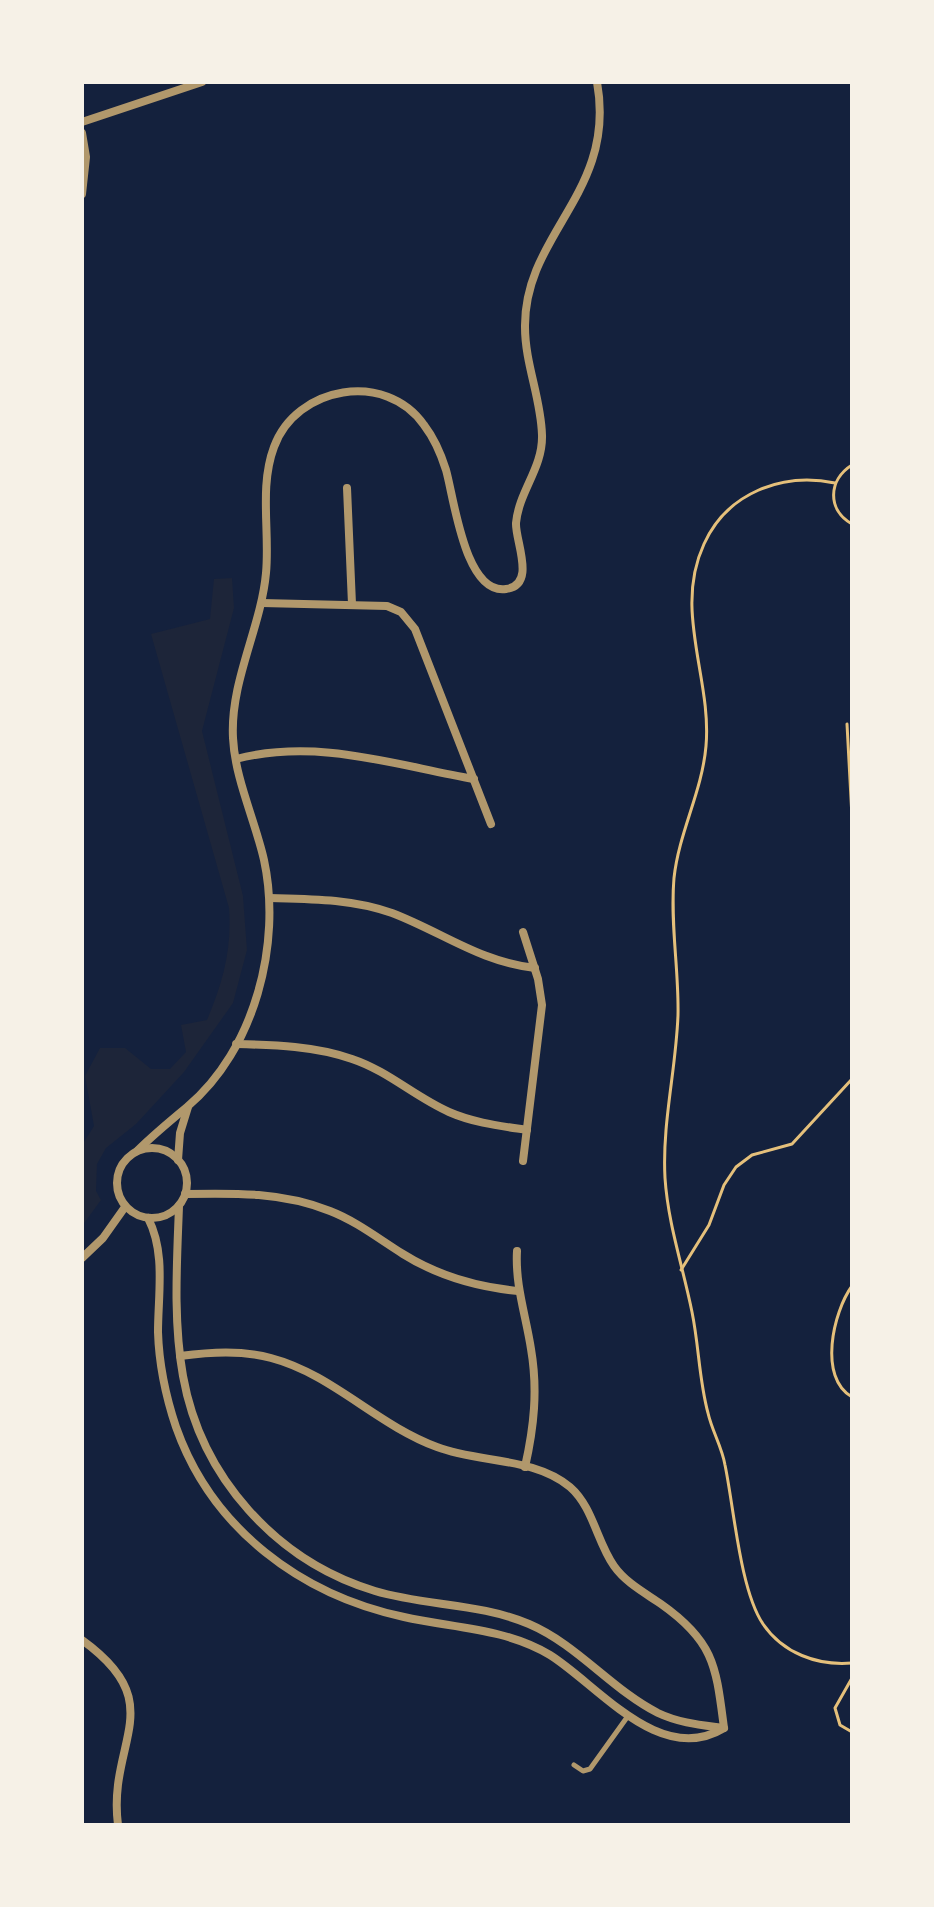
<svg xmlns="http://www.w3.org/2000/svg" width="934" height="1907" font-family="'PT Sans Narrow',sans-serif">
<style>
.green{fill:#1d2539}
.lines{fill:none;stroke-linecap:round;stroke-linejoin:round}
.path{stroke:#e5c07b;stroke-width:3}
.service{stroke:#b1986c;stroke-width:5}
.minor{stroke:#b1986c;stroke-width:8}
</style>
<rect width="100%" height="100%" fill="#14213d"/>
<path class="green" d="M232,578L234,608L202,731L243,896L247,950L233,1003L184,1072L136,1124L106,1148L97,1164L96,1191L101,1200L82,1226V1145L94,1126L85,1076L100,1048H125L151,1069H170L186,1052L181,1025L207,1020C223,982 232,949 229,908L151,634L210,619L214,579Z"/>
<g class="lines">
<g class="path">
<path d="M852,465C828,480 827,510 852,524"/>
<path d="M835,483C782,472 727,493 704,544C673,611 712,678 706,746C702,792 679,832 674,878C670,924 679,969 678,1015C676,1070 662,1123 665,1178C668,1224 683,1267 692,1312C699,1346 699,1380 708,1413C712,1431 722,1447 725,1465C734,1508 740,1590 763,1624C783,1653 817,1666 852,1663"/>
<path d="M847,724L852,817"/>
<path d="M681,1270L709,1225L724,1185L736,1167L752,1155L792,1144L852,1079"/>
<path d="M852,1286C833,1312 818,1378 852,1397"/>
<path d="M852,1678L835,1708L840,1725L852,1732"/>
</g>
<path class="service" d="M574,1765L583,1771L590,1769L628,1716"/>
<g class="minor">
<path d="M82,122L202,82"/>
<path d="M82,133L86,157L82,194"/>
<path d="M347,488L352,604"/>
<path d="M262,603L387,606L401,612L415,629L491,824"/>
<path d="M236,759C318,738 394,765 474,779"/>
<path d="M270,898C312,899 352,899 392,913C442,932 480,962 535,968"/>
<path d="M236,1044C275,1045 315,1046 352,1059C388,1071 415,1097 449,1112C474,1123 501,1126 527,1130"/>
<circle cx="152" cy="1183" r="35"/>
<path d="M137,1151C153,1135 170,1121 187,1107C255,1050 282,943 264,860C255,820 235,779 233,738C230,681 261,628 266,573C270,532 259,487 274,447C296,386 386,370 424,425C434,438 441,454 446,470C454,498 465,595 506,589C537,585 515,541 516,523C519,491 543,468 542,435C541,398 525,364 525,327C524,233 617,193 597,82"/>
<path d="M178,1160L180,1133L188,1107"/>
<path d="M523,1161L542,1005L538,979L523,932"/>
<path d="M185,1194C235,1193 283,1192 330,1211C356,1221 379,1239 403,1254C438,1276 477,1287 518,1291"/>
<path d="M179,1206C177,1262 173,1320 183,1376C201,1477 276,1561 375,1591C425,1606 480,1603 529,1624C578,1645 611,1689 658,1713C679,1723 701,1725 723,1728"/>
<path d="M148,1218C166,1253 158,1294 158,1332C159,1364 166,1397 176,1427C212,1529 301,1595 404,1617C453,1628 505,1628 550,1655C598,1685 660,1767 724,1728"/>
<path d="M517,1251C515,1285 526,1316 531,1349C538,1390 534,1427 525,1467"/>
<path d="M82,1258L103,1238L125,1207"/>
<path d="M180,1356C211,1352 241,1350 271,1358C332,1374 377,1425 437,1447C479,1463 534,1457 570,1487C593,1507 597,1542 614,1566C626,1583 645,1593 661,1604C715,1642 716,1667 724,1728"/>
<path d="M82,1640C172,1705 107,1741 118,1825"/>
</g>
</g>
<rect width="934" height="1907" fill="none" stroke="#f6f1e7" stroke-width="168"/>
</svg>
